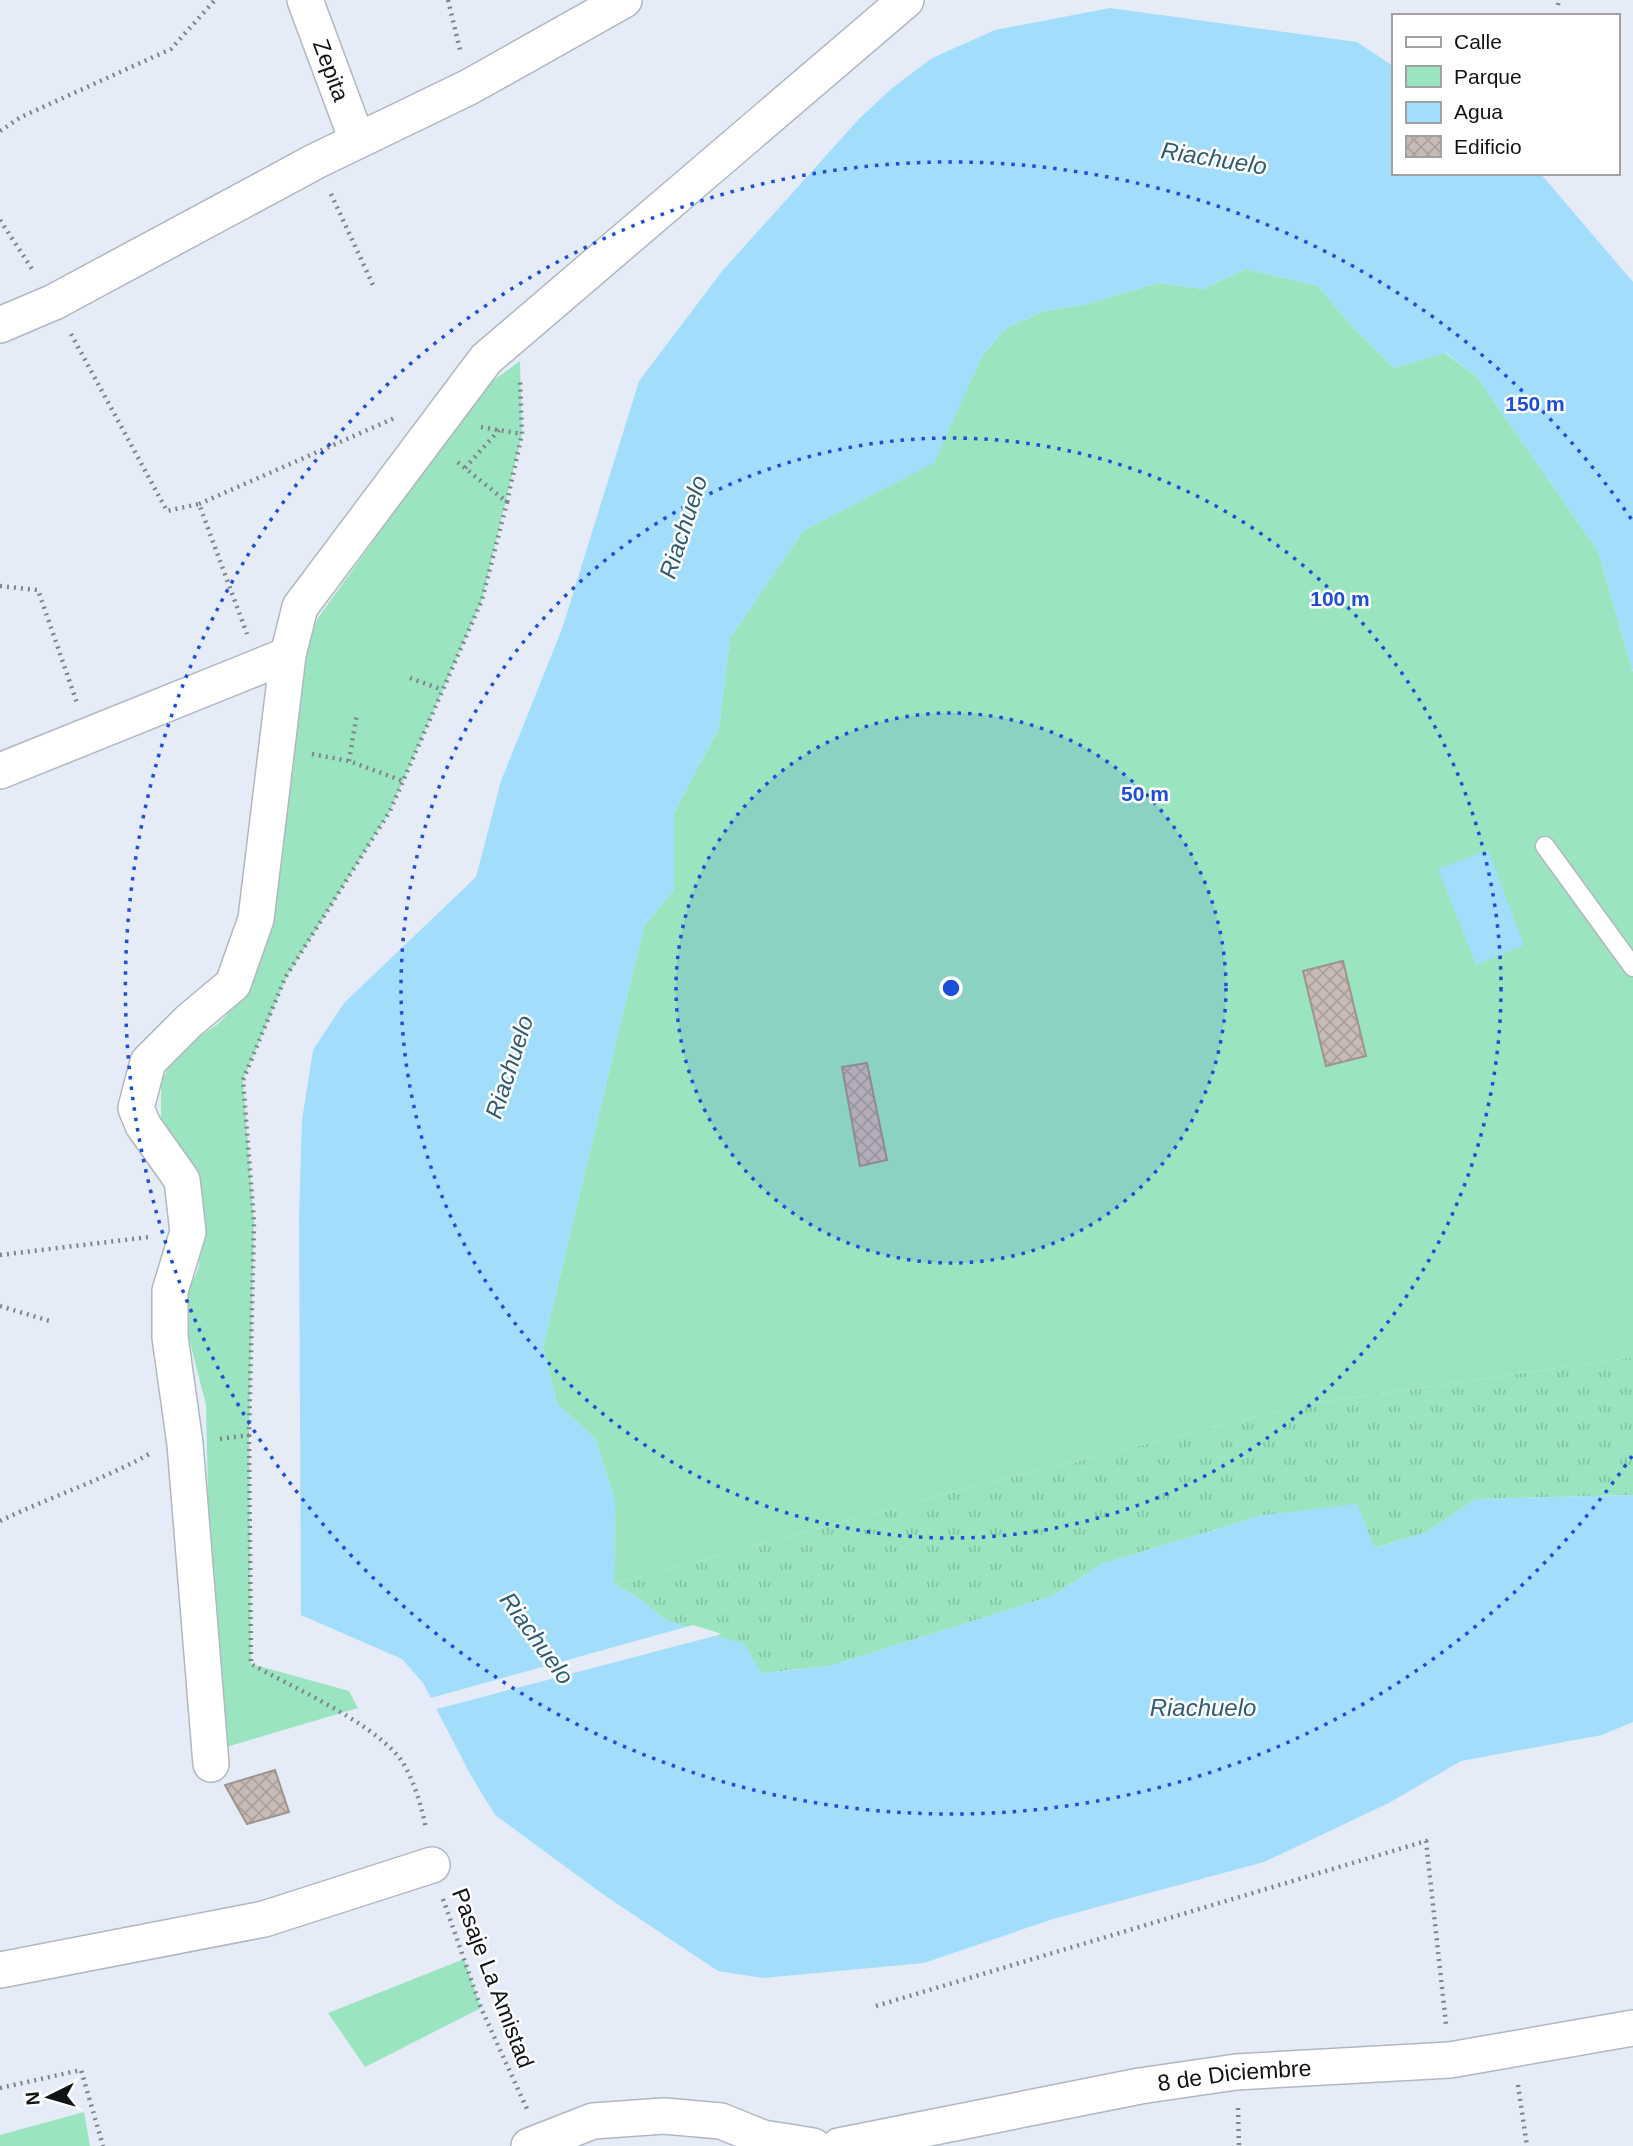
<svg xmlns="http://www.w3.org/2000/svg" width="1633" height="2146" font-family="Helvetica,sans-serif">
<style>
.grass{fill:url(#grass-tufts)}
.park{fill:#9ae5c0}
.water{fill:#a2defc}
.pier{fill:#e5ecf7}
.building{fill:url(#building-cross-hatch);stroke:#9f938e;stroke-width:2}
.lines{fill:none;stroke-linecap:round;stroke-linejoin:round}
.lane-casing{stroke:#b0b7c0;stroke-width:21}
.street-casing{stroke:#b0b7c0;stroke-width:38}
.path{stroke:#7f848c;stroke-width:4.5;stroke-dasharray:2 5;stroke-linecap:butt}
.lane{stroke:#fff;stroke-width:18}
.street{stroke:#fff;stroke-width:35}
.ring{fill:none;stroke:#1d4ed8;stroke-width:3.5;stroke-dasharray:3.5 7}
.labels{text-anchor:middle;dominant-baseline:central;stroke-width:5;stroke-linejoin:round;paint-order:stroke}
.street-label{font-size:23px;fill:#111417;stroke:#fff}
.water-label{font-size:24px;font-style:italic;fill:#2f5c72;stroke:#fff}
.centre{fill:#1d4ed8;stroke:#fff;stroke-width:3.5}
.ring-label{font-size:21px;text-anchor:middle;font-weight:bold;fill:#1d4ed8;stroke:#fff;stroke-width:5;stroke-linejoin:round;paint-order:stroke}
</style>
<defs>
<pattern id="grass-tufts" width="24" height="20" patternUnits="userSpaceOnUse" patternTransform="scale(1.75)"><rect width="24" height="20" fill="#9ae5c0"/><path d="M3 7l-1-3M5 7V3M7 7l1-3M15 17l-1-3M17 17v-4M19 17l1-3" fill="none" stroke="#84c4a4"/></pattern>
<pattern id="building-cross-hatch" width="8" height="8" patternUnits="userSpaceOnUse" patternTransform="scale(1.75)"><rect width="8" height="8" fill="#c8bbb6"/><path d="M0 0l8 8M0 8l8-8" fill="none" stroke="#aba09c"/></pattern>
</defs>
<rect width="100%" height="100%" fill="#e5ecf7"/>
<path class="grass" d="M1633,1357V1495L1476,1499L1425,1533L1374,1548L1263,1515L1102,1564L1052,1596L830,1666L761,1673L744,1644L667,1621L637,1597L614,1584L956,1491L1309,1404Z"/>
<g class="park">
<path d="M1246,269L1318,286L1351,325L1394,368L1445,353L1477,377L1598,551L1633,672V1357L1309,1404L956,1491L614,1584L615,1502L596,1440L557,1403L543,1347L644,926L674,890V813L719,727L730,638L803,531L933,463L982,356L1006,328L1044,311L1083,305L1158,283L1203,289Z"/>
<path d="M520,361L522,434L482,600L390,811L286,978L243,1080L254,1222L249,1435L251,1664L349,1691L358,1708L223,1748L211,1636L206,1405L184,1319L185,1299L199,1267L202,1217L161,1122V1082L177,1051L218,1024L244,996L307,641L318,618L483,388Z"/>
<path d="M464,1959L481,2008L365,2067L328,2013Z"/>
<path d="M84,2112L90,2146H0V2135Z"/>
</g>
<g class="water">
<path d="M1110,8L1357,42L1393,66V173H1540L1633,282V672L1598,551L1477,377L1446,353L1394,368L1351,325L1318,286L1246,269L1203,289L1158,283L1083,305L1044,311L1006,328L982,356L934,463L803,531L730,638L719,727L674,813V890L644,926L543,1347L557,1403L596,1440L615,1502L614,1584L637,1597L667,1621L745,1644L761,1673L830,1666L1052,1596L1102,1564L1263,1515L1357,1504L1375,1548L1425,1533L1476,1499L1633,1495V1722L1602,1735L1461,1761L1389,1803L1264,1862L1053,1919L924,1963L763,1978L718,1971L604,1895L495,1815L470,1774L423,1683L402,1659L301,1615L299,1216L302,1120L313,1050L344,1003L476,877L501,781L562,629L639,381L723,270L858,120L891,89L932,58L995,30Z"/>
<path d="M1488,850L1524,945L1476,965L1438,869Z"/>
</g>
<path class="pier" d="M693,1625L722,1634L433,1710L427,1699Z"/>
<g class="building">
<path d="M1343,961L1366,1056L1326,1066L1303,971Z"/>
<path d="M867,1063L887,1160L860,1166L842,1067Z"/>
<path d="M275,1770L289,1812L247,1824L225,1785Z"/>
</g>
<g class="lines">
<defs>
<path id="lane" d="M1545,846L1633,967"/>
<g id="street">
<path id="s1" d="M305,0L357,140"/>
<path d="M0,325L54,302L316,161L469,87L624,0"/>
<path d="M0,771L288,655"/>
<path d="M211,1764L185,1444L170,1337V1291L188,1232L182,1180L143,1125L136,1108L148,1062L189,1021L233,984L256,919L288,655L300,607L486,359L906,0"/>
<path d="M0,1970L264,1919L432,1865"/>
<path d="M529,2146L593,2121L664,2116L721,2121L763,2138L813,2146"/>
<path id="s2" d="M839,2146L1140,2086L1236,2072L1450,2060L1633,2028"/>
</g>
</defs>
<use href="#lane" class="lane-casing"/>
<use href="#street" class="street-casing"/>
<g class="path">
<path d="M448,0L460,50"/>
<path d="M1558,5L1559,0"/>
<path d="M0,131L21,117L171,49L215,0"/>
<path d="M331,194L373,285"/>
<path d="M0,220L34,272"/>
<path d="M71,334L167,511L199,504L247,634"/>
<path d="M481,427L522,434"/>
<path d="M465,468L499,430"/>
<path d="M507,502L522,434L520,379"/>
<path d="M199,504L397,417"/>
<path d="M0,586L38,590L77,703"/>
<path d="M410,678L443,690"/>
<path d="M312,754L349,761L403,781"/>
<path d="M349,761L357,713"/>
<path d="M0,1255L149,1237"/>
<path d="M0,1306L53,1322"/>
<path d="M249,1435L251,1664C292,1687 367,1720 397,1755C411,1770 423,1809 426,1830"/>
<path d="M220,1439L249,1435L254,1222L243,1080L285,978L390,811L482,600L507,502L455,460"/>
<path d="M0,1521C50,1497 103,1480 151,1453"/>
<path d="M443,1899L481,2008L527,2109"/>
<path d="M876,2006L1426,1841L1446,2024"/>
<path d="M1518,2085L1527,2146"/>
<path d="M0,2088L81,2070L103,2146"/>
<path d="M1238,2108L1239,2146"/>
</g>
<use href="#lane" class="lane"/>
<use href="#street" class="street"/>
</g>
<circle cx="951" cy="988" r="275" fill="#1d4ed8" fill-opacity=".12"/>
<g class="ring">
<circle cx="951" cy="988" r="275"/>
<circle cx="951" cy="988" r="550"/>
<path d="M1632 1456A826 826 0 1 1 1632 520"/>
</g>
<g class="labels">
<g class="street-label">
<text stroke="none"><textPath href="#s1" startOffset="75">Zepita</textPath></text>
<text transform="translate(493 1978) rotate(69)">Pasaje La Amistad</text>
<text stroke="none"><textPath href="#s2" startOffset="402">8 de Diciembre</textPath></text>
</g>
<g class="water-label">
<text transform="translate(1214 158) rotate(9)">Riachuelo</text>
<text transform="translate(683 527) rotate(-72)">Riachuelo</text>
<text transform="translate(509 1067) rotate(-72)">Riachuelo</text>
<text transform="translate(537 1638) rotate(54)">Riachuelo</text>
<text x="1203" y="1707">Riachuelo</text>
</g>
</g>
<circle cx="951" cy="988" r="10" class="centre"/>
<g class="ring-label">
<text x="1535" y="411">150 m</text>
<text x="1340" y="606">100 m</text>
<text x="1145" y="801">50 m</text>
</g>
<rect x="1392" y="14" width="228" height="161" fill="#ffffff" stroke="#a0a1a2" stroke-width="2"/>
<rect x="1406" y="37" width="35" height="10" fill="#ffffff" stroke="#a0a1a2" stroke-width="2"/>
<text x="1454" y="49" font-size="21" fill="#111417">Calle</text>
<rect x="1406" y="66" width="35" height="21" fill="#9ae5c0" stroke="#a0a1a2" stroke-width="2"/>
<text x="1454" y="84" font-size="21" fill="#111417">Parque</text>
<rect x="1406" y="102" width="35" height="21" fill="#a2defc" stroke="#a0a1a2" stroke-width="2"/>
<text x="1454" y="119" font-size="21" fill="#111417">Agua</text>
<rect x="1406" y="136" width="35" height="21" fill="url(#building-cross-hatch)" stroke="#a0a1a2" stroke-width="2"/>
<text x="1454" y="154" font-size="21" fill="#111417">Edificio</text>
<g transform="translate(49 2097) rotate(265)" stroke="#ffffff" stroke-width="5" paint-order="stroke">
<path d="M0-5L12 26L0 18L-12 26Z" fill="#111417"/>
<text y="-10" font-size="19" font-weight="bold" text-anchor="middle" fill="#111417">N</text>
</g>
</svg>
